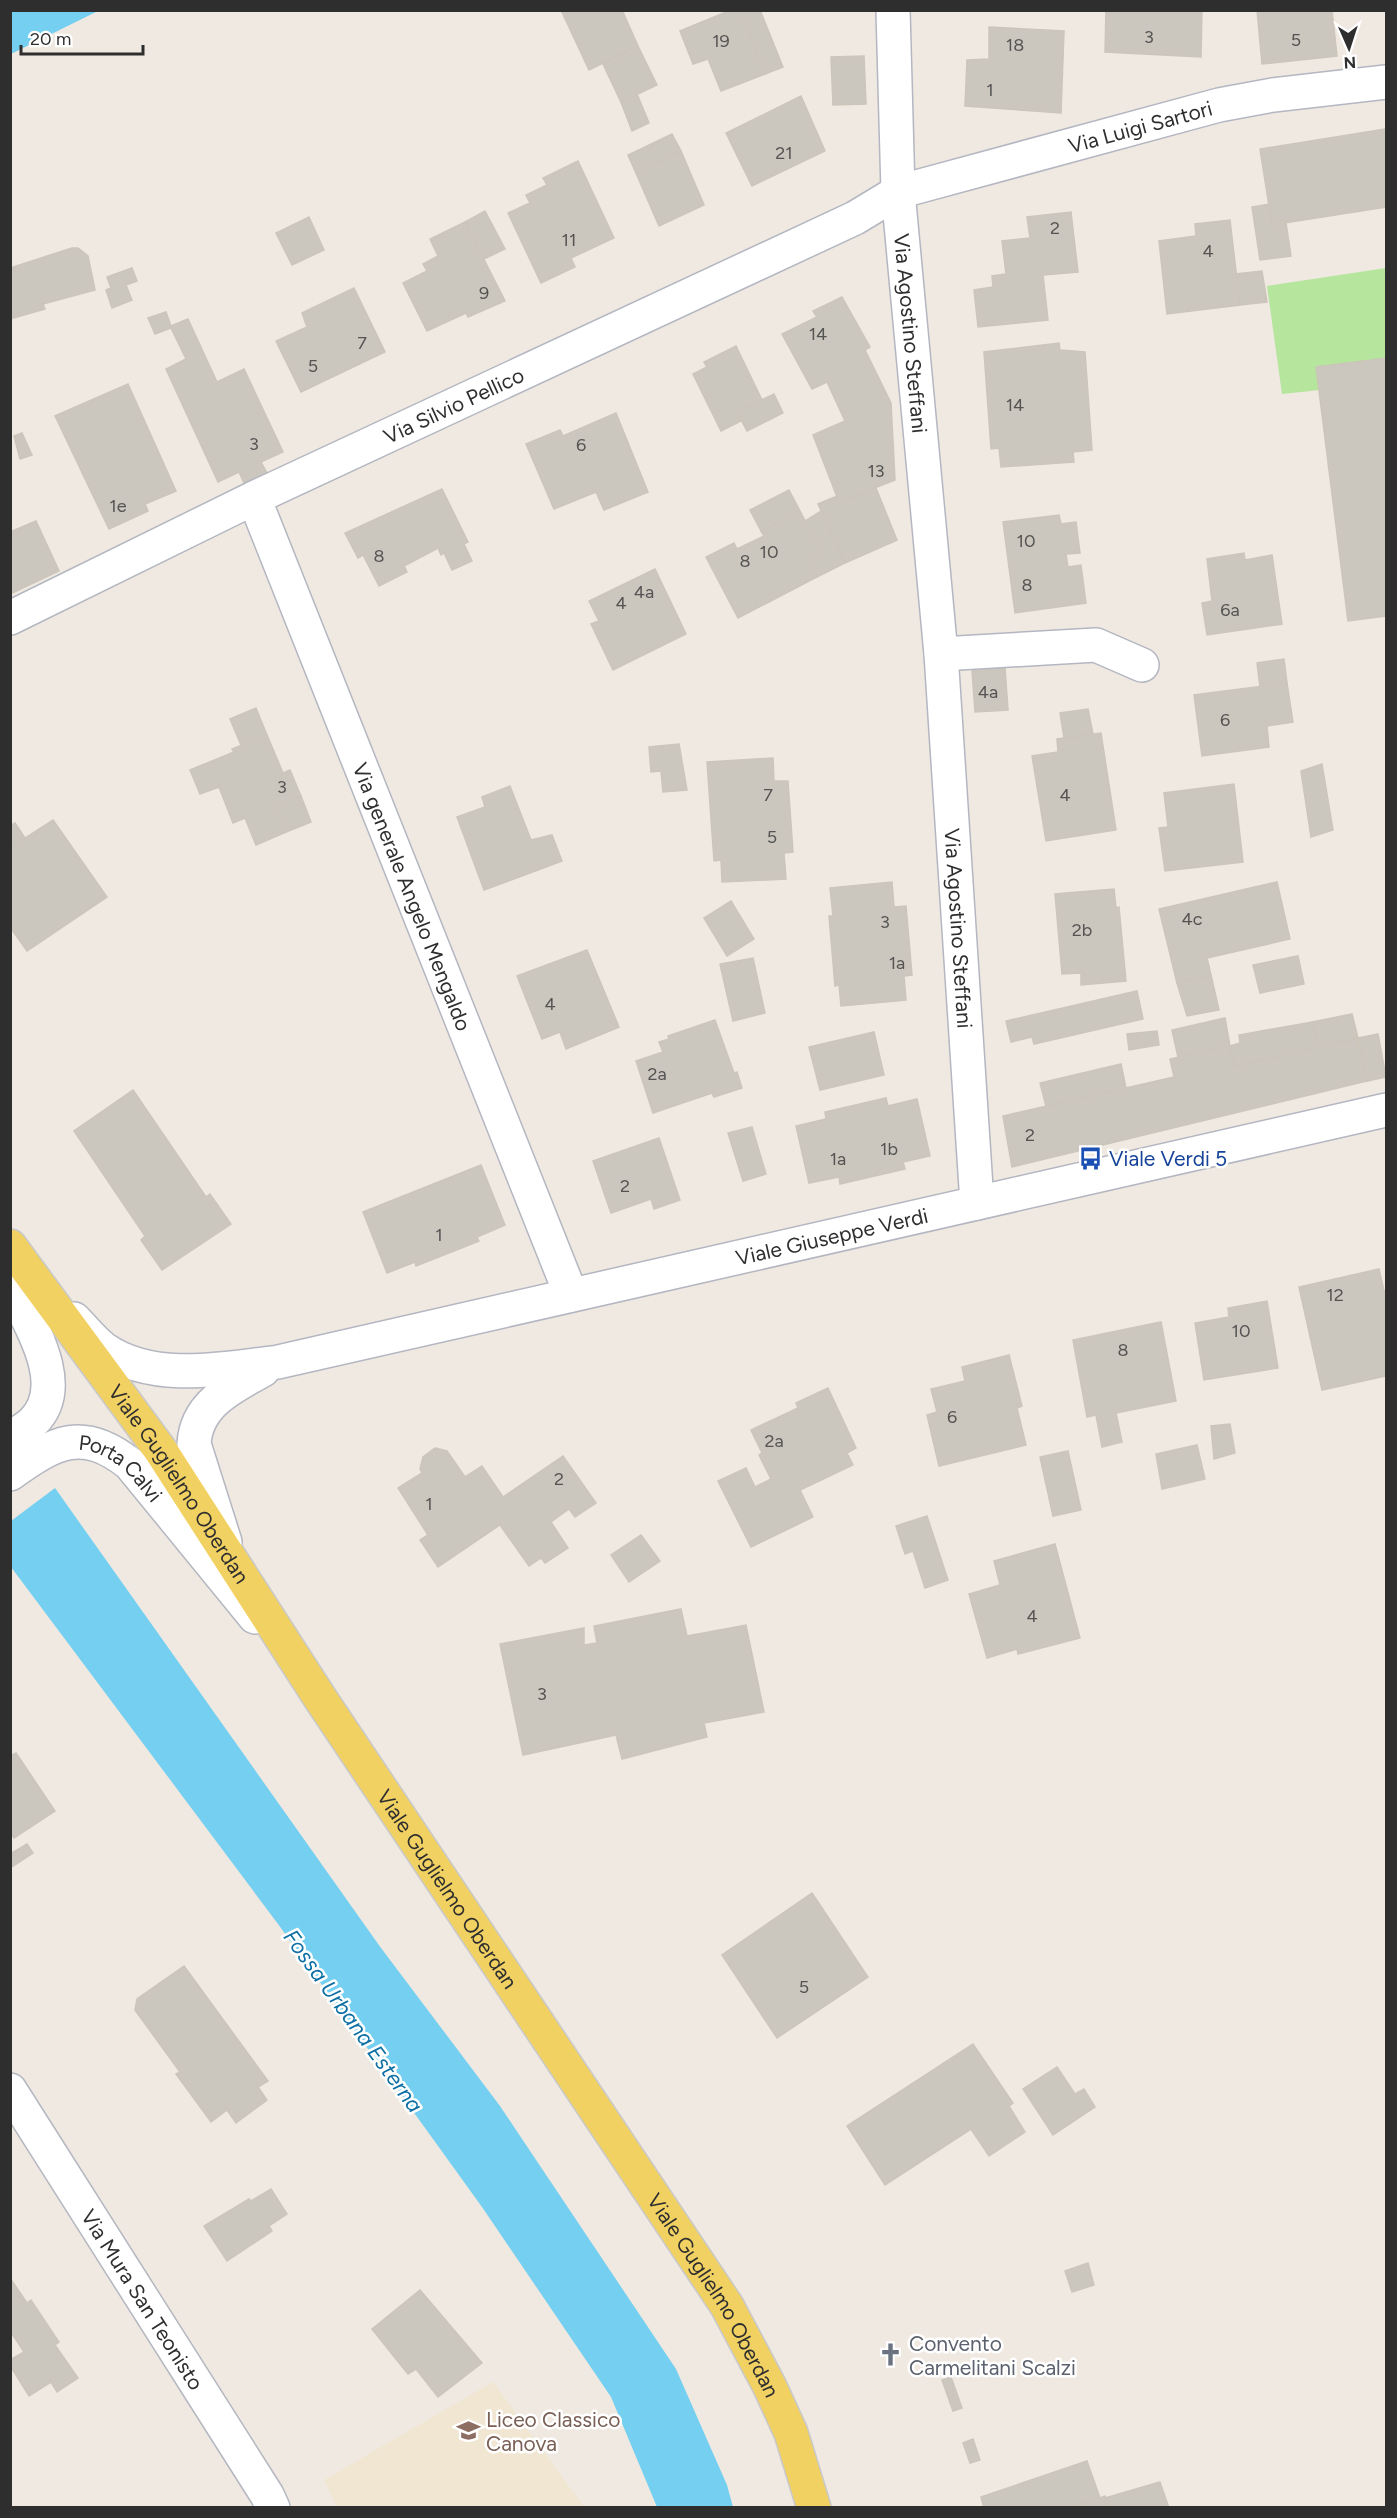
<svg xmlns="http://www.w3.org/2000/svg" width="1397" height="2518" font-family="Figtree,sans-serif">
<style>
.education{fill:#f0e6d1}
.green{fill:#b6e59e}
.water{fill:#75cff0}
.building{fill:#cbc7bf;stroke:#cbc5ba;stroke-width:1.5}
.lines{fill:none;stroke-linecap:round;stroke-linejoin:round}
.minor-casing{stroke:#b4b7c1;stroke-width:36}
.tertiary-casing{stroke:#b4b7c1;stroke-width:36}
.primary-casing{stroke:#c9c9c9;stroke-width:36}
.minor{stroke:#fff;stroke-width:33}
.tertiary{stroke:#fff;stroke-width:33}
.primary{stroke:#f2d163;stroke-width:33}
.labels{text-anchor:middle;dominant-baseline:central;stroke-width:5;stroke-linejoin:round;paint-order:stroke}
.number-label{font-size:18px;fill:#555452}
.street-label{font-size:21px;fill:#2e2e2e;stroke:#fff}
.transit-label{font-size:21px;fill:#164399;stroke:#fff;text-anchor:start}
.worship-label{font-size:21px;fill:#5b616d;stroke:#fff;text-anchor:start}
.education-label{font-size:21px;fill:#785e54;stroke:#fff;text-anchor:start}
.water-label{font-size:22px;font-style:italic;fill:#0d6fa3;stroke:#fff}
</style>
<rect width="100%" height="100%" fill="#efe9e1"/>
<path class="education" d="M493,2382L584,2507H337L324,2480Z"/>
<path class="green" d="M1386,268V358L1317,367L1320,390L1282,394L1267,286Z"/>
<g class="water">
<path d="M11,10H98V11L11,54Z"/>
<path d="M55,1488L381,1948L500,2106L676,2369L727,2485L733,2507H657L611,2397L482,2207L278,1924L11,1567V1521Z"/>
</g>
<g class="building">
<path d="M561,10H622L638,46L589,70Z"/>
<path d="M731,10H740L765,74L721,91L708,59L693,64L680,31Z"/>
<path d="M740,10H760L783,67L765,74Z"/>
<path d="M1106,10H1202L1201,57L1105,52Z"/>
<path d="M1257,10H1332L1337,56L1262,64Z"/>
<path d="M989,27L1064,31L1061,113L965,106L967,60L989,59Z"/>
<path d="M638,46L657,85L621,102L603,64Z"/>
<path d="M864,56L866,104L833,105L831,57Z"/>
<path d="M637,94L649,123L632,131L621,102Z"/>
<path d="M801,96L825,151L752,186L726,133Z"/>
<path d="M1386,129V207L1272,225L1260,149Z"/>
<path d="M672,134L681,151L636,173L628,155Z"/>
<path d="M681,151L704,205L659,226L636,173Z"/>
<path d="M578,161L614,238L571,258L575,267L541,283L508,213L530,203L526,195L547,185L543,178Z"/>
<path d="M1269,204L1272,225L1286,223L1291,256L1260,260L1252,207Z"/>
<path d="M485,211L505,249L484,259L465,222Z"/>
<path d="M1071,212L1078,272L1043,275L1048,320L978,327L974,290L993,287L992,276L1006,274L1002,241L1030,238L1027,217Z"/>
<path d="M309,217L324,250L292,265L276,233Z"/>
<path d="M1230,220L1240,305L1167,314L1159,241L1196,236L1195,224Z"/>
<path d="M465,222L505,301L468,317L466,313L427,331L403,283L427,271L423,264L438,256L430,239Z"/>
<path d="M72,248H78L88,256L95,290L43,304L45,309L10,319V268Z"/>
<path d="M132,268L137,281L126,285L132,300L112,308L106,290L111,288L107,277Z"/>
<path d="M1262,271L1267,302L1240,305L1236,274Z"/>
<path d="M354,288L385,352L301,392L276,341L307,327L302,313Z"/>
<path d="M842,297L870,347L865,350L891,403L895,480L839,502L813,435L845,421L827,382L812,389L782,334L817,317L813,311Z"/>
<path d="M166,312L171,326L188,319L217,382L244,369L283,452L261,462L267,473L244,483L239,472L218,482L166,369L186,359L171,328L155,334L148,318Z"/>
<path d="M1059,343L1060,350L1085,352L1092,450L1073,452L1074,462L1001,467L999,448L991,449L984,352Z"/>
<path d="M736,346L762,400L737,412L741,421L721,431L693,374L707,367L704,362Z"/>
<path d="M1386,358V616L1348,621L1316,367Z"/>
<path d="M128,384L176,491L145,504L148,511L109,529L55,416Z"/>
<path d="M774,394L783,413L747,431L737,412Z"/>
<path d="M616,413L648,492L604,510L596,492L554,509L526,444L560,430L563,436Z"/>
<path d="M22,433L32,455L20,459L14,436Z"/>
<path d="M876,488L897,540L845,563L818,504L837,496L839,502Z"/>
<path d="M442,489L468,542L464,544L472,561L452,570L444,553L441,555L438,548L404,566L407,572L379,586L363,555L358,558L345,533Z"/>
<path d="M789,490L800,511L761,531L750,510Z"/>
<path d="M800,511L822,553L808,560L817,577L738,618L706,557L734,543L737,549L764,536L761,531Z"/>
<path d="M821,511L845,563L817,577L808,560L822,553L805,521Z"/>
<path d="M1059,515L1061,524L1076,522L1080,553L1066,554L1068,567L1081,565L1086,603L1015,613L1003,522Z"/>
<path d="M36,521L59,571L10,594V532Z"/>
<path d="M1244,553L1245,560L1272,555L1282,624L1207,635L1202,603L1212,601L1207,559Z"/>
<path d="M655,569L686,634L613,670L591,624L599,621L589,601Z"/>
<path d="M1284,659L1287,683L1260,687L1257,663Z"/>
<path d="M1005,668L1008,710L975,712L972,671Z"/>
<path d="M1287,683L1293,722L1267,726L1269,747L1202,756L1194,695Z"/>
<path d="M256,708L267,735L241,745L230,719Z"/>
<path d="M1088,709L1093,734L1064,738L1060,713Z"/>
<path d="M1101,733L1116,830L1046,841L1032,756L1058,752L1057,739Z"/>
<path d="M267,735L283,773L290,770L301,796L275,806L286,832L256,845L245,818L233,823L219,787L200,794L190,770L234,752L232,749Z"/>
<path d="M679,744L687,790L663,792L661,771L651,772L649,747Z"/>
<path d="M773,758L774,781H788L793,852L784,853L786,879L722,882L721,860L714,861L707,762Z"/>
<path d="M1322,764L1333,830L1311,837L1301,771Z"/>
<path d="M1234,784L1243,862L1165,871L1159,828L1168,827L1164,793Z"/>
<path d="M510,786L531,840L552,835L562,861L484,890L457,817L485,807L482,797Z"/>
<path d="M301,796L311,822L286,832L275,806Z"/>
<path d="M53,820L107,897L27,951L10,927V848Z"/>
<path d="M15,823L25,838L10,848V826Z"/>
<path d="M892,882L894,907L906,906L912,975L904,976L906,1000L841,1006L839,985L835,986L829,916H833L830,888Z"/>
<path d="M1277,882L1290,939L1207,958L1211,975L1177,983L1159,909Z"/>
<path d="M1114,889L1116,908L1119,907L1126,981L1081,985V973L1062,974L1055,894Z"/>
<path d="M731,901L754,939L727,956L704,918Z"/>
<path d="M587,950L619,1027L566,1049L560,1032L542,1039L517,976Z"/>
<path d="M1298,956L1304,984L1260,993L1253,965Z"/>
<path d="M753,958L765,1013L733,1021L720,964Z"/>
<path d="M1211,975L1219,1010L1187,1016L1177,983Z"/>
<path d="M1137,991L1143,1019L1034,1044L1032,1037L1011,1042L1006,1021Z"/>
<path d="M1352,1014L1358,1038L1318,1047L1312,1022Z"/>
<path d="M1225,1018L1230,1046L1178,1057L1172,1030Z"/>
<path d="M715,1020L734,1073L737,1072L742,1088L714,1097L712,1093L653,1113L636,1061L663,1052L659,1042L669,1039L668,1036Z"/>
<path d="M1312,1022L1318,1047L1235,1066L1230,1046L1240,1043L1239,1035Z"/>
<path d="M1157,1031L1159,1045L1129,1050L1127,1034Z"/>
<path d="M874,1032L884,1075L820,1090L809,1047Z"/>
<path d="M1378,1034L1386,1077L1367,1081L1358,1038Z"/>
<path d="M1358,1038L1367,1081L1012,1167L1003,1116L1174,1077L1170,1059L1230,1046L1235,1066Z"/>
<path d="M1121,1064L1126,1088L1046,1106L1040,1083Z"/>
<path d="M133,1090L206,1197L210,1194L231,1224L162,1270L141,1240L145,1236L74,1131Z"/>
<path d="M886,1098L888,1106L917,1099L930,1156L903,1162L905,1169L840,1184L839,1177L809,1183L796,1126L826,1119L825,1112Z"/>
<path d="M752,1127L766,1174L743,1181L728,1133Z"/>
<path d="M659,1138L680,1200L654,1209L651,1199L611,1213L593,1161Z"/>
<path d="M481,1165L505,1225L477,1237L479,1241L416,1266L415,1262L387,1273L363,1212Z"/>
<path d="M1379,1269L1384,1291H1386V1376L1322,1390L1299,1287Z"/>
<path d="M1267,1301L1278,1368L1204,1380L1195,1323L1229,1317L1228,1308Z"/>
<path d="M1161,1322L1176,1401L1116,1413L1122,1442L1102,1447L1096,1415L1087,1417L1073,1340Z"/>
<path d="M1009,1355L1022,1406L1017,1408L1026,1445L939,1466L927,1415L937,1412L931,1389L965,1381L962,1367Z"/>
<path d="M828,1388L856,1448L847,1453L853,1465L800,1490L813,1517L751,1547L718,1481L746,1468L755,1487L771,1479L759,1455L762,1453L751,1430L798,1408L796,1403Z"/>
<path d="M1230,1424L1235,1453L1214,1459L1211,1426Z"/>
<path d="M1197,1445L1205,1479L1162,1489L1156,1454Z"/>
<path d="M435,1448L447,1451L465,1477L482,1466L503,1497L563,1456L596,1503L575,1517L569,1509L551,1522L568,1548L545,1563L541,1558L529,1566L500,1525L438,1567L420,1540L428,1535L398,1488L422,1473L420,1469L423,1457Z"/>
<path d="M1068,1451L1081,1510L1053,1516L1040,1457Z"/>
<path d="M927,1516L948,1580L925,1588L913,1551L905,1554L896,1526Z"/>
<path d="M641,1535L660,1561L629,1582L611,1555Z"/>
<path d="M1055,1544L1080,1638L1018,1654L1017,1649L987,1658L969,1594L1000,1585L994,1561Z"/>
<path d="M681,1609L687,1636L746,1625L764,1712L704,1723L707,1737L622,1759L616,1735L523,1755L500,1644L584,1628V1645L597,1643L594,1626Z"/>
<path d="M16,1753L55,1811L14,1838L10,1832V1756Z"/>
<path d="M27,1844L33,1853L10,1868V1854Z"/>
<path d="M812,1893L868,1977L777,2038L722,1955Z"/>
<path d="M184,1966L268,2081L258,2087L267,2100L236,2123L227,2110L211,2122L176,2074L180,2072L135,2010L137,1999Z"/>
<path d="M973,2044L1013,2103L1009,2106L1025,2132L989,2156L971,2129L885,2185L847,2126Z"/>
<path d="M1057,2067L1075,2094L1084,2089L1095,2107L1053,2135L1023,2089Z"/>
<path d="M271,2189L287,2214L269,2226L272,2231L227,2261L204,2226L249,2199L251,2201Z"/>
<path d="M1088,2263L1094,2285L1072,2292L1065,2271Z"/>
<path d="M10,2278L27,2303L31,2300L59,2342L55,2345L78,2378L57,2392L51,2382L29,2396L13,2370L10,2372V2360L24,2352L13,2335L10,2336Z"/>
<path d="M420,2290L482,2363L438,2397L416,2369L408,2374L372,2329Z"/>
<path d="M951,2377L962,2408L953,2411L942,2380Z"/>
<path d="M973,2439L980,2460L970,2463L963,2443Z"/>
<path d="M1087,2461L1100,2498L1071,2508H984L981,2497Z"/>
<path d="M1160,2482L1169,2508H1109L1105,2498Z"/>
<path d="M1105,2496L1109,2508H1071L1100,2498Z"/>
</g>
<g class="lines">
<defs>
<g id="minor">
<path id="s1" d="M254,498L571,1295"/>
<path id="s2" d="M10,618L254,498L855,218L898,192L1219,105L1273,95L1386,82"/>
<path d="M941,654L1096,645L1142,665"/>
<path d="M10,1284C28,1322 71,1385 33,1422C27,1428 18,1433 10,1438"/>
<path id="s3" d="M10,2090L267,2495L273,2508"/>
</g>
<g id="tertiary">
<path id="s4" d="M893,10L898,192L941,654L977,1203"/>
<path id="s5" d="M74,1319C84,1329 93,1341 104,1349C153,1383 223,1369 278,1362L1386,1110"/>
<path id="s6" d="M10,1474C55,1442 82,1426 130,1464L255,1617"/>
<path d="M225,1542L194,1444C196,1404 232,1387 263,1370"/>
</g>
<g id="primary">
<path id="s7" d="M10,1246L161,1451L320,1698L727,2306L770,2387L791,2433L814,2508"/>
</g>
</defs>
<use href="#minor" class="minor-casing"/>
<use href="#tertiary" class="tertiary-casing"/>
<use href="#primary" class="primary-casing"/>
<use href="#minor" class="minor"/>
<use href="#tertiary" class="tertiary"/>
<use href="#primary" class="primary"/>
</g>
<defs>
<symbol id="bus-bare" viewBox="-9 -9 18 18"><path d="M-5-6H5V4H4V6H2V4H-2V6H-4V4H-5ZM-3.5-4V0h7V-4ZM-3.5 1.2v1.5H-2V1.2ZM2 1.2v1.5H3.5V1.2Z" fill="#1a4fb4" stroke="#fff" stroke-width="2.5" paint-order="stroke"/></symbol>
<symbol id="church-bare" viewBox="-9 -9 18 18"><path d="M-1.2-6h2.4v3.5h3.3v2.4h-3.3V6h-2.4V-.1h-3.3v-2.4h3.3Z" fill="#6b7280" stroke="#fff" stroke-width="2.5" paint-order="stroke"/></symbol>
<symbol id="school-bare" viewBox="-9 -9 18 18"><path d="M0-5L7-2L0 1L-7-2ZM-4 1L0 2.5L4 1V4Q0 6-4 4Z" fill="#8d6e63" stroke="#fff" stroke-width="2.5" paint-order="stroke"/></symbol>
</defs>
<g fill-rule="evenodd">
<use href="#bus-bare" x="1074" y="1142" width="33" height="33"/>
<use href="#church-bare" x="874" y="2338" width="33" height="33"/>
<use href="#school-bare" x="452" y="2414" width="33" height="33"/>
</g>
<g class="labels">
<g class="number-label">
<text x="1149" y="37">3</text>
<text x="1296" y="40">5</text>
<text x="721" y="41">19</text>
<text x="1015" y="45">18</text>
<text x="990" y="90">1</text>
<text x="784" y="153">21</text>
<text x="1055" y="228">2</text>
<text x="569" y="240">11</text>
<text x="1208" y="251">4</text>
<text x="484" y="293">9</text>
<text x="818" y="334">14</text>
<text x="362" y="343">7</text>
<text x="313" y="366">5</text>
<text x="1015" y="405">14</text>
<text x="254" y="444">3</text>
<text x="581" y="445">6</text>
<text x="876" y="471">13</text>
<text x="118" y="506">1e</text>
<text x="1026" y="541">10</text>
<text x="769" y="552">10</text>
<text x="379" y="556">8</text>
<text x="745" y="561">8</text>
<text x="1027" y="585">8</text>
<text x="644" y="592">4a</text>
<text x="621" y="603">4</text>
<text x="1230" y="610">6a</text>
<text x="988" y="692">4a</text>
<text x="1225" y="720">6</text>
<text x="282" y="787">3</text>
<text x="768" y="795">7</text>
<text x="1065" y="795">4</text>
<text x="772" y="837">5</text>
<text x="1192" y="919">4c</text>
<text x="885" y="922">3</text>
<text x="1082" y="930">2b</text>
<text x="897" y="963">1a</text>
<text x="550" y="1004">4</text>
<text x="657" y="1074">2a</text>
<text x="1030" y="1135">2</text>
<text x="889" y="1149">1b</text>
<text x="838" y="1159">1a</text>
<text x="625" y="1186">2</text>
<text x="439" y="1235">1</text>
<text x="1335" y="1295">12</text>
<text x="1241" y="1331">10</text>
<text x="1123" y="1350">8</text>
<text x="952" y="1417">6</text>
<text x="774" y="1441">2a</text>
<text x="559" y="1479">2</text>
<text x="429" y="1504">1</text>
<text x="1032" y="1616">4</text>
<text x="542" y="1694">3</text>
<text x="804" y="1987">5</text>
</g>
<g class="street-label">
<text stroke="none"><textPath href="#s2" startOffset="1236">Via Luigi Sartori</textPath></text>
<text stroke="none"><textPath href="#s4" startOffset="324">Via Agostino Steffani</textPath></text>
<text stroke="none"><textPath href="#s2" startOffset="492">Via Silvio Pellico</textPath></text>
<text stroke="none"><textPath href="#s1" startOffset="429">Via generale Angelo Mengaldo</textPath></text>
<text stroke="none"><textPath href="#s4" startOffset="921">Via Agostino Steffani</textPath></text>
<text stroke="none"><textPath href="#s5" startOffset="789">Viale Giuseppe Verdi</textPath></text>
<text stroke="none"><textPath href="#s6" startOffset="128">Porta Calvi</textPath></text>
<text stroke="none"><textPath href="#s7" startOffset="292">Viale Guglielmo Oberdan</textPath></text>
<text stroke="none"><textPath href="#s7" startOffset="778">Viale Guglielmo Oberdan</textPath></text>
<text stroke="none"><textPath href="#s7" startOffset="1264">Viale Guglielmo Oberdan</textPath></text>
<text stroke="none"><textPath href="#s3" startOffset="248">Via Mura San Teonisto</textPath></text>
</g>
<g class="transit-label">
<text x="1109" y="1158">Viale Verdi 5</text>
</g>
<g class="worship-label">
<text x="909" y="2343">Convento<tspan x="909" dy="24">Carmelitani Scalzi</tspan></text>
</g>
<g class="education-label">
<text x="486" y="2419">Liceo Classico<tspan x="486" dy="24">Canova</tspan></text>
</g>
<g class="water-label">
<text transform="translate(353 2021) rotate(54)">Fossa Urbana Esterna</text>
</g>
</g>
<rect width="1397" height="2518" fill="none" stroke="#2e2e2e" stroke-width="24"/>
<g transform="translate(1349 48) rotate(177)" stroke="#ffffff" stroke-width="4.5" paint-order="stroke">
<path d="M0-4.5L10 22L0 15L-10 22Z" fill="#2e2e2e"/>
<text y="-9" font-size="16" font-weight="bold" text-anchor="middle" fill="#2e2e2e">N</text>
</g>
<path d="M21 45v9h122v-9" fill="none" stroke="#2e2e2e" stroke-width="3"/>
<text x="30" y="45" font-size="18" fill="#2e2e2e" stroke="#ffffff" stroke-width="4.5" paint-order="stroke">20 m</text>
</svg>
